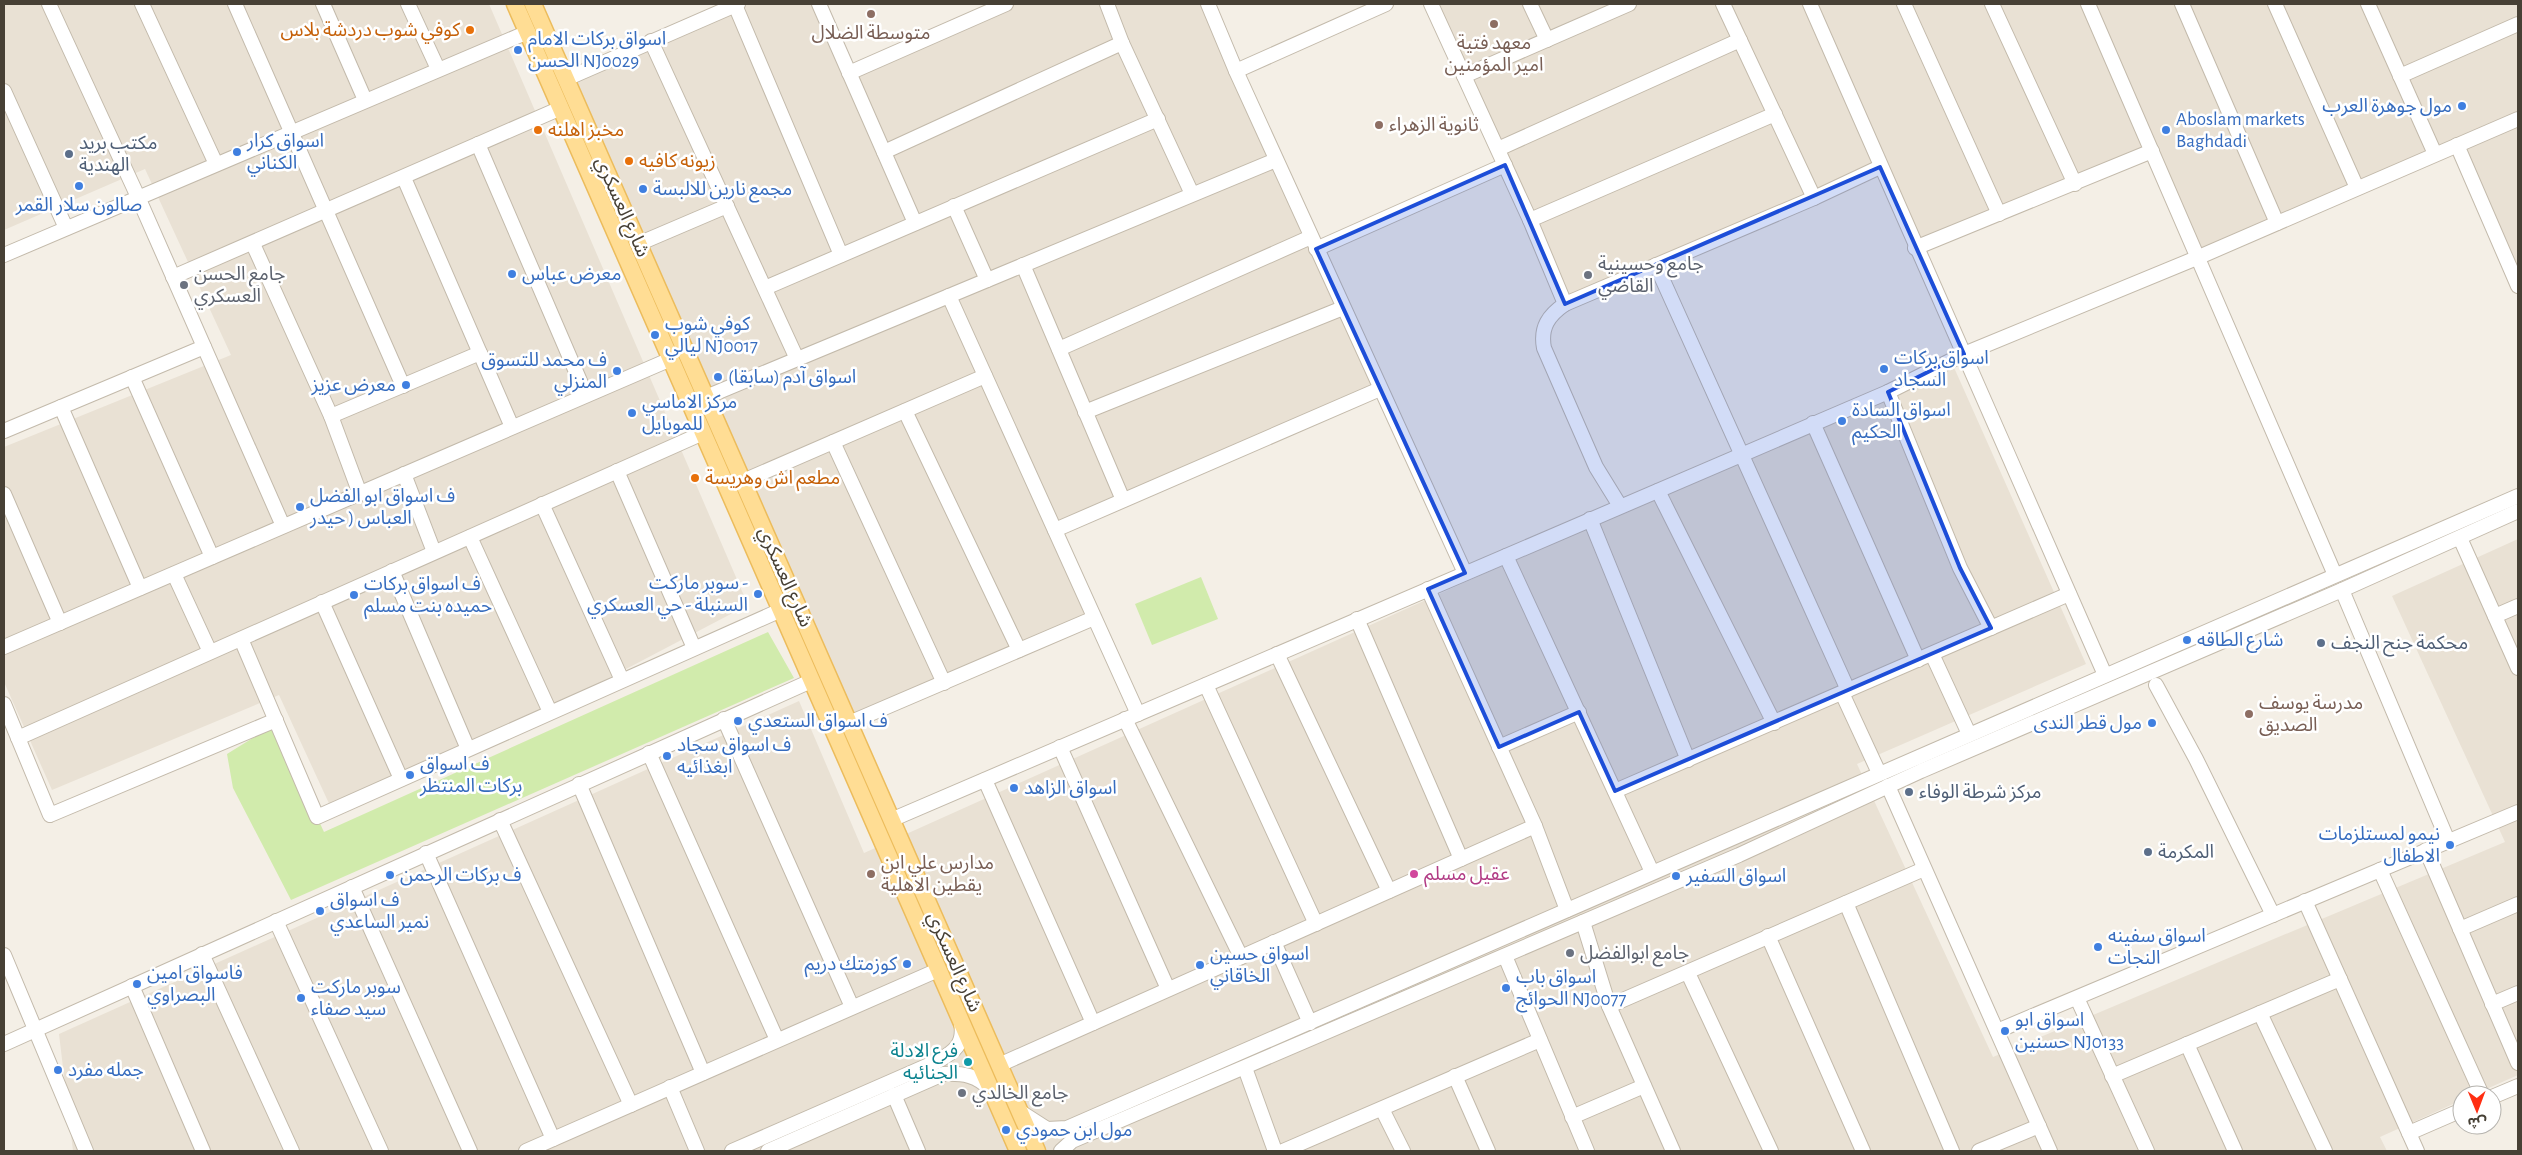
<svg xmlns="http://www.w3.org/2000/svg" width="2522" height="1155" font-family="'Alegreya Sans','Noto Sans Arabic',sans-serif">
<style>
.residential{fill:#e9e1d4}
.green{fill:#d1ebac}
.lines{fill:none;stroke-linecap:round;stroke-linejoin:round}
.minor-casing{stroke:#c3baab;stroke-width:16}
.major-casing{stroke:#ecbc5c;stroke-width:19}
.minor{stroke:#fff;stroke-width:14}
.major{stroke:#ffdd94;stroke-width:16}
.marked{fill:#1d4ed8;fill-opacity:0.2;stroke:#1d4ed8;stroke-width:4;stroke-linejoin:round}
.education-dot{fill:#8d6e63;stroke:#fff;stroke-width:2}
.food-dot{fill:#e8710a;stroke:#fff;stroke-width:2}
.shop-dot{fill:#3f7fe0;stroke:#fff;stroke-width:2}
.service-dot{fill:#5c6f8a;stroke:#fff;stroke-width:2}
.worship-dot{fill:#6b7280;stroke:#fff;stroke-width:2}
.hotel-dot{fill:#d1479c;stroke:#fff;stroke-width:2}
.culture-dot{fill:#0f9aa8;stroke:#fff;stroke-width:2}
.labels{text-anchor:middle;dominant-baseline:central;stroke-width:5;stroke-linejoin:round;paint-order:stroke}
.food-label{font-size:19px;fill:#c56008;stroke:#fff;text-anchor:start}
.education-label{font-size:19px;fill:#785e54;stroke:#fff;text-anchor:start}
.shop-label{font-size:19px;fill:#366cbe;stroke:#fff;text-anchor:start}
.service-label{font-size:19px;fill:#4e5e75;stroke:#fff;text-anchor:start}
.street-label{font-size:19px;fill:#474035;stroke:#fff}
.worship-label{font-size:19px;fill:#5b616d;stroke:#fff;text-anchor:start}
.hotel-label{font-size:19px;fill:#b23c85;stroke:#fff;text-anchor:start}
.culture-label{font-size:19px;fill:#0d838f;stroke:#fff;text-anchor:end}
</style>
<rect width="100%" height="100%" fill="#f4efe6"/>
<g class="residential">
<path d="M4,4H489L748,605L544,712L332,810L279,695L52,790L4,682V447L231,355L145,169L4,230Z"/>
<path d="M738,4H819L849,73L1002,4H1211L1380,389L1055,529L1094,618L849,723L566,79Z"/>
<path d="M1429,4H2518V286L2457,146L2199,257L2152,151L1915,248L1880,167L1565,304Z"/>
<path d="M1952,363L2086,664L1857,764L1993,1057L2505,842L2392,596L2518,539V1075L2473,1095H2462V1100L2380,1137L2387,1151H73L59,1034L799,701L864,853L1499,567L1508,563L1509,559Z"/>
</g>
<g class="green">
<path d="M1201,577L1218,619L1152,645L1135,604Z"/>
<path d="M768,632L794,678L291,900L233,788L227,754L274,725L324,832Z"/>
</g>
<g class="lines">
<defs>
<g id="minor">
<path d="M49,4L138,197L283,526"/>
<path d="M142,4L216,164"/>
<path d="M235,4L403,386"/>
<path d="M323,4L365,100"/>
<path d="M408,4L438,69"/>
<path d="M819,4L915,223"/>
<path d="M1107,4L1122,43L1192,194"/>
<path d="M1208,4L1236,71L1465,573"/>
<path d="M1431,4L1530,220L1565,304"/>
<path d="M1530,4L1547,40"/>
<path d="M1723,4L1814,198"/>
<path d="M1810,4L2105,675"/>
<path d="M1904,4L1999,214"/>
<path d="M1992,4L2075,184"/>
<path d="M2088,4L2335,575"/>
<path d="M2182,4L2277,223"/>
<path d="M2275,4L2357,188"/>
<path d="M2368,4L2435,154"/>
<path d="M735,5L841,255"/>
<path d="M651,41L797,359"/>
<path d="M1236,71L1386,4"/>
<path d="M849,73L1006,4"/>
<path d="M1464,76L1629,4"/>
<path d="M2400,76L2518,24"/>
<path d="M566,79L738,4"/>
<path d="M4,91L66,228"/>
<path d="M478,144L586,395"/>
<path d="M2457,145L2518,286"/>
<path d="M1498,149L1740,40"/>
<path d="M884,152L1122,43"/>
<path d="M404,178L512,427"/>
<path d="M954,206L987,280"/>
<path d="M1530,220L1775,114"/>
<path d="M253,244L331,416L360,494"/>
<path d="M638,244L727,206"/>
<path d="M1915,248L2152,151"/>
<path d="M1316,249L1505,165"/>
<path d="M4,255L528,32"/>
<path d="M1023,265L1123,500"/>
<path d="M1656,265L1848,690"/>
<path d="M173,277L561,108"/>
<path d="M765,288L1158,119"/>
<path d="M949,296L1138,714"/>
<path d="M1059,349L1311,237"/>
<path d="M132,377L212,557"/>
<path d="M1888,392L1960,568L1991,628"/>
<path d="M706,397L1276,160"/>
<path d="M61,407L140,588"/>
<path d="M905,411L1019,650"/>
<path d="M1085,412L1343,308"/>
<path d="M331,416L480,353"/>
<path d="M1813,423L1918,660"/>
<path d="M4,431L204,347"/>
<path d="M833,442L944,683"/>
<path d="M617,471L694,648"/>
<path d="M404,474L434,552"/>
<path d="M743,481L985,376"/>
<path d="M1658,491L1774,723"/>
<path d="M4,494L60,623"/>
<path d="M542,504L622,680"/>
<path d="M1620,506L1596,467L1544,348C1540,327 1549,315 1565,304L1814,198L1880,167"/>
<path d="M1590,519L1688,760"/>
<path d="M1055,530L1380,389"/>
<path d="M470,537L550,712"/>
<path d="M2460,538L2518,668"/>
<path d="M1506,556L1652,872"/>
<path d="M392,571L468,749"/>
<path d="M174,574L210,652"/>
<path d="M1428,589L1535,826L1567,910"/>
<path d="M2342,590L2448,841"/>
<path d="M322,602L401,779"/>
<path d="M2495,616L2518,606"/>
<path d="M1357,619L1461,859"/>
<path d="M241,639L317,817L781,610"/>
<path d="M4,647L671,359"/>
<path d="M1277,654L1389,891"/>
<path d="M1932,654L1969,734"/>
<path d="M1206,685L1316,924"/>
<path d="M2156,685L2196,759L2273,915"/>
<path d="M1842,693L1879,773"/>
<path d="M4,704L50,815L276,720"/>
<path d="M724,719L852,1007"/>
<path d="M1125,719L1241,957"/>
<path d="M849,723L1094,618"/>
<path d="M18,738L703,433"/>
<path d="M1060,747L1168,989"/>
<path d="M1499,747L1579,712"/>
<path d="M649,753L777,1040"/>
<path d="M985,780L1093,1023"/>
<path d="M579,784L703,1073"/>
<path d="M1888,786L2050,1151"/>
<path d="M1615,791L2069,594"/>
<path d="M500,820L631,1105"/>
<path d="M891,820L1888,392L1964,354L2199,257L2518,119"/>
<path d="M2426,850L2518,1063"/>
<path d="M426,853L553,1139"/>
<path d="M2380,870L2482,1095"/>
<path d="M352,887L470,1151"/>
<path d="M2305,901L2417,1151"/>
<path d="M1846,903L1952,1151"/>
<path d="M276,921L381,1151"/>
<path d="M1583,922L1609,1006L1673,1151"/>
<path d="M2460,929L2518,904"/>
<path d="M1768,936L1863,1151"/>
<path d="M1274,942L1310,1023"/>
<path d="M202,954L292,1151"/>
<path d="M4,955L86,1151"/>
<path d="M1505,956L1587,1151"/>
<path d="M1688,973L1771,1151"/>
<path d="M132,986L203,1151"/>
<path d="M2077,998L2147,1151"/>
<path d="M2492,1004L2518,993"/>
<path d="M1609,1006L1924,869"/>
<path d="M2260,1013L2325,1151"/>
<path d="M1997,1031L2518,812"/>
<path d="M4,1044L811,681"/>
<path d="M2187,1044L2235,1151"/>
<path d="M999,1065L1535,826"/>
<path d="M1245,1068L1275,1151"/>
<path d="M1455,1076L1488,1151"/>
<path d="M2112,1076L2340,979"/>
<path d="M670,1087L697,1151"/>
<path d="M894,1095L918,1151"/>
<path d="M2492,1097L2518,1086"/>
<path d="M1382,1109L1403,1151"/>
<path d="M1019,1111L1047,1129L1067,1128L2518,496"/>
<path d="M1572,1117L1644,1086"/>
<path d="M2409,1133L2462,1110"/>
<path d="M526,1151L938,970"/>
<path d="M732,1151L938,1061C954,1052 965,1044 961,1023"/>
<path d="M768,1151L943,1074C963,1073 977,1075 991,1090"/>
<path d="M1061,1151L1072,1141L1739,855L1921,771L2342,590L2518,511"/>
<path d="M1283,1151L1540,1040"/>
<path d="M1979,1151L2039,1126"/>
</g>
<g id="major">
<path d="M515,4L1018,1151"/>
<path d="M533,4L1037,1151"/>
</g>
</defs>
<use href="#minor" class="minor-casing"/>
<use href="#major" class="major-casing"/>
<use href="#minor" class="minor"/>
<use href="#major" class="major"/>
</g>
<path class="marked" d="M1505,165L1565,304L1880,167L1964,354L1888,392L1960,568L1991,628L1615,791L1579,712L1499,747L1428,589L1465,573L1316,249Z"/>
<g class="education-dot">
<circle cx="871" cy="14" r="5"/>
<circle cx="1494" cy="24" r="5"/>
<circle cx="1379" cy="125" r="5"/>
<circle cx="2249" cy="714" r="5"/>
<circle cx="871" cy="874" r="5"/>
</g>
<g class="food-dot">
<circle cx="470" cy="30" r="5"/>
<circle cx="538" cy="130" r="5"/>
<circle cx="629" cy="161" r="5"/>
<circle cx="695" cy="478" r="5"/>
</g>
<g class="shop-dot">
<circle cx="518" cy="50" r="5"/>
<circle cx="2462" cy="106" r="5"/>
<circle cx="2166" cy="130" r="5"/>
<circle cx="237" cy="152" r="5"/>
<circle cx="79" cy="186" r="5"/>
<circle cx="643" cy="189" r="5"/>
<circle cx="512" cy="274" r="5"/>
<circle cx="655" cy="335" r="5"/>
<circle cx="1884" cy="369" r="5"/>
<circle cx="617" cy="371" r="5"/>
<circle cx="718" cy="377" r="5"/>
<circle cx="406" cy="385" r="5"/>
<circle cx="632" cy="413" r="5"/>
<circle cx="1842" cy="421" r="5"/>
<circle cx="300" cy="507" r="5"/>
<circle cx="758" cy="594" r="5"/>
<circle cx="354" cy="595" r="5"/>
<circle cx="2187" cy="640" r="5"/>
<circle cx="738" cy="721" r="5"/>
<circle cx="2152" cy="723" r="5"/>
<circle cx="667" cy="756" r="5"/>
<circle cx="410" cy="775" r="5"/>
<circle cx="1014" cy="788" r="5"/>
<circle cx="2450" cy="845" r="5"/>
<circle cx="390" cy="875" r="5"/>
<circle cx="1676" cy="876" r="5"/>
<circle cx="320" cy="911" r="5"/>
<circle cx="2098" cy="947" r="5"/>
<circle cx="907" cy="964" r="5"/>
<circle cx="1200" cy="965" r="5"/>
<circle cx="137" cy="984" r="5"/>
<circle cx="1506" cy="988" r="5"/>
<circle cx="301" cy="998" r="5"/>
<circle cx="2005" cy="1031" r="5"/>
<circle cx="58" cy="1070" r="5"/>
<circle cx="1006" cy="1130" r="5"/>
</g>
<g class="service-dot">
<circle cx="69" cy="154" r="5"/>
<circle cx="2321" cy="643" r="5"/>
<circle cx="1909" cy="792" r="5"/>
<circle cx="2148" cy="852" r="5"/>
</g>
<g class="worship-dot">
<circle cx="1588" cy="275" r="5"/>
<circle cx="184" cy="285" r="5"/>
<circle cx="1570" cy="953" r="5"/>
<circle cx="962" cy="1093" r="5"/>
</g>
<circle class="hotel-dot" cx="1414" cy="874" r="5"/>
<circle class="culture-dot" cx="968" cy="1062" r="5"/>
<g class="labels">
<g class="food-label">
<text x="460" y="30" text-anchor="end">كوفي شوب دردشة بلاس</text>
<text x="548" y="130">مخبز اهلنه</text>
<text x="639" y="161">زيونه كافيه</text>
<text x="705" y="478">مطعم اش وهريسة</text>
</g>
<g class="education-label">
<text x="871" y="33" text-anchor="middle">متوسطة الضلال</text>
<text x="1494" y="43" text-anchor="middle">معهد فتية<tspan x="1494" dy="22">امير المؤمنين</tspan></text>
<text x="1389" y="125">ثانوية الزهراء</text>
<text x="2259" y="703">مدرسة يوسف<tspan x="2259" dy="22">الصديق</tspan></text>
<text x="881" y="863">مدارس علي ابن<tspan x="881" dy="22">يقطين الاهلية</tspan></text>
</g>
<g class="shop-label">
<text x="528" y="39">اسواق بركات الامام<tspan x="528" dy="22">الحسن NJ0029</tspan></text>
<text x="2452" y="106" text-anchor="end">مول جوهرة العرب</text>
<text x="2176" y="119">Aboslam markets<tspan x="2176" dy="22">Baghdadi</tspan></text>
<text x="247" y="141">اسواق كرار<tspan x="247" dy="22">الكناني</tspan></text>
<text x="653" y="189">مجمع نارين للالبسة</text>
<text x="79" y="205" text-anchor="middle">صالون سلار القمر</text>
<text x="522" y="274">معرض عباس</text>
<text x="665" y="324">كوفي شوب<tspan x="665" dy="22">ليالي NJ0017</tspan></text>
<text x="1894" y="358">اسواق بركات<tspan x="1894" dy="22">السجاد</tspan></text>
<text x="607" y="360" text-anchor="end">ف محمد للتسوق<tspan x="607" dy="22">المنزلي</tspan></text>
<text x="728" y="377">اسواق آدم (سابقا)</text>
<text x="396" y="385" text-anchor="end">معرض عزيز</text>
<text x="642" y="402">مركز الاماسي<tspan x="642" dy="22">للموبايل</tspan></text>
<text x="1852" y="410">اسواق السادة<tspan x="1852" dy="22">الحكيم</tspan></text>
<text x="310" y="496">ف اسواق ابو الفضل<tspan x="310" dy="22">العباس ( حيدر</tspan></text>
<text x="748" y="583" text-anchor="end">سوبر ماركت -<tspan x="748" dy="22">السنبلة - حي العسكري</tspan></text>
<text x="364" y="584">ف اسواق بركات<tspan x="364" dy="22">حميده بنت مسلم</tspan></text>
<text x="2197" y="640">شارع الطاقه</text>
<text x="748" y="721">ف اسواق الستعدي</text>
<text x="2142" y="723" text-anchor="end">مول قطر الندى</text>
<text x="677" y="745">ف اسواق سجاد<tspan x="677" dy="22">ابغذائيه</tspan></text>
<text x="420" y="764">ف اسواق<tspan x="420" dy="22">بركات المنتظر</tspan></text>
<text x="1024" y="788">اسواق الزاهد</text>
<text x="2440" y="834" text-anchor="end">نيمو لمستلزمات<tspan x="2440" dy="22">الاطفال</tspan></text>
<text x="400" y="875">ف بركات الرحمن</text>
<text x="1686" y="876">اسواق السفير</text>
<text x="330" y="900">ف اسواق<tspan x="330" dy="22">نمير الساعدي</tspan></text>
<text x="2108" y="936">اسواق سفينه<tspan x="2108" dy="22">النجات</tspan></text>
<text x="1210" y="954">اسواق حسين<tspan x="1210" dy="22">الخاقاني</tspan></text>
<text x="897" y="964" text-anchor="end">كوزمتك دريم</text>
<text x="147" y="973">فاسواق امين<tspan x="147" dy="22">البصراوي</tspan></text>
<text x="1516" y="977">اسواق باب<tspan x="1516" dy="22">الحوائج NJ0077</tspan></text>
<text x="311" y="987">سوبر ماركت<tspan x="311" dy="22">سيد صفاء</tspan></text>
<text x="2015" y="1020">اسواق ابو<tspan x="2015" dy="22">حسنين NJ0133</tspan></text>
<text x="68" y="1070">جمله مفرد</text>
<text x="1016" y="1130">مول ابن حمودي</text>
</g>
<g class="service-label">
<text x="79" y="143">مكتب بريد<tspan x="79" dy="22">الهندية</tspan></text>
<text x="2331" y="643">محكمة جنح النجف</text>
<text x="1919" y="792">مركز شرطة الوفاء</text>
<text x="2158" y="852">المكرمة</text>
</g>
<g class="street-label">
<text transform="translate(622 207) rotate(66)">شارع العسكري</text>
<text transform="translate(785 577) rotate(66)">شارع العسكري</text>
<text transform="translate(954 962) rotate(66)">شارع العسكري</text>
</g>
<g class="worship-label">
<text x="1598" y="264">جامع وحسينية<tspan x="1598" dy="22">القاضي</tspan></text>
<text x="194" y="274">جامع الحسن<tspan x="194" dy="22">العسكري</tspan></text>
<text x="1580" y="953">جامع ابوالفضل</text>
<text x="972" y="1093">جامع الخالدي</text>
</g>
<g class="hotel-label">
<text x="1424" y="874">عقيل مسلم</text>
</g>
<g class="culture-label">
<text x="958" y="1051">فرع الادلة<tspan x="958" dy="22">الجنائيه</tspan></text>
</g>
</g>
<rect width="2522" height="1155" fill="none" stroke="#474035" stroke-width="10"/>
<g transform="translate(2477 1110) rotate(179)"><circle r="24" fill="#ffffff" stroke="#b5b3ae"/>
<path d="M0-4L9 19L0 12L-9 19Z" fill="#ff2e12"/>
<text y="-8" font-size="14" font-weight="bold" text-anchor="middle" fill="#474035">ش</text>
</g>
</svg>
